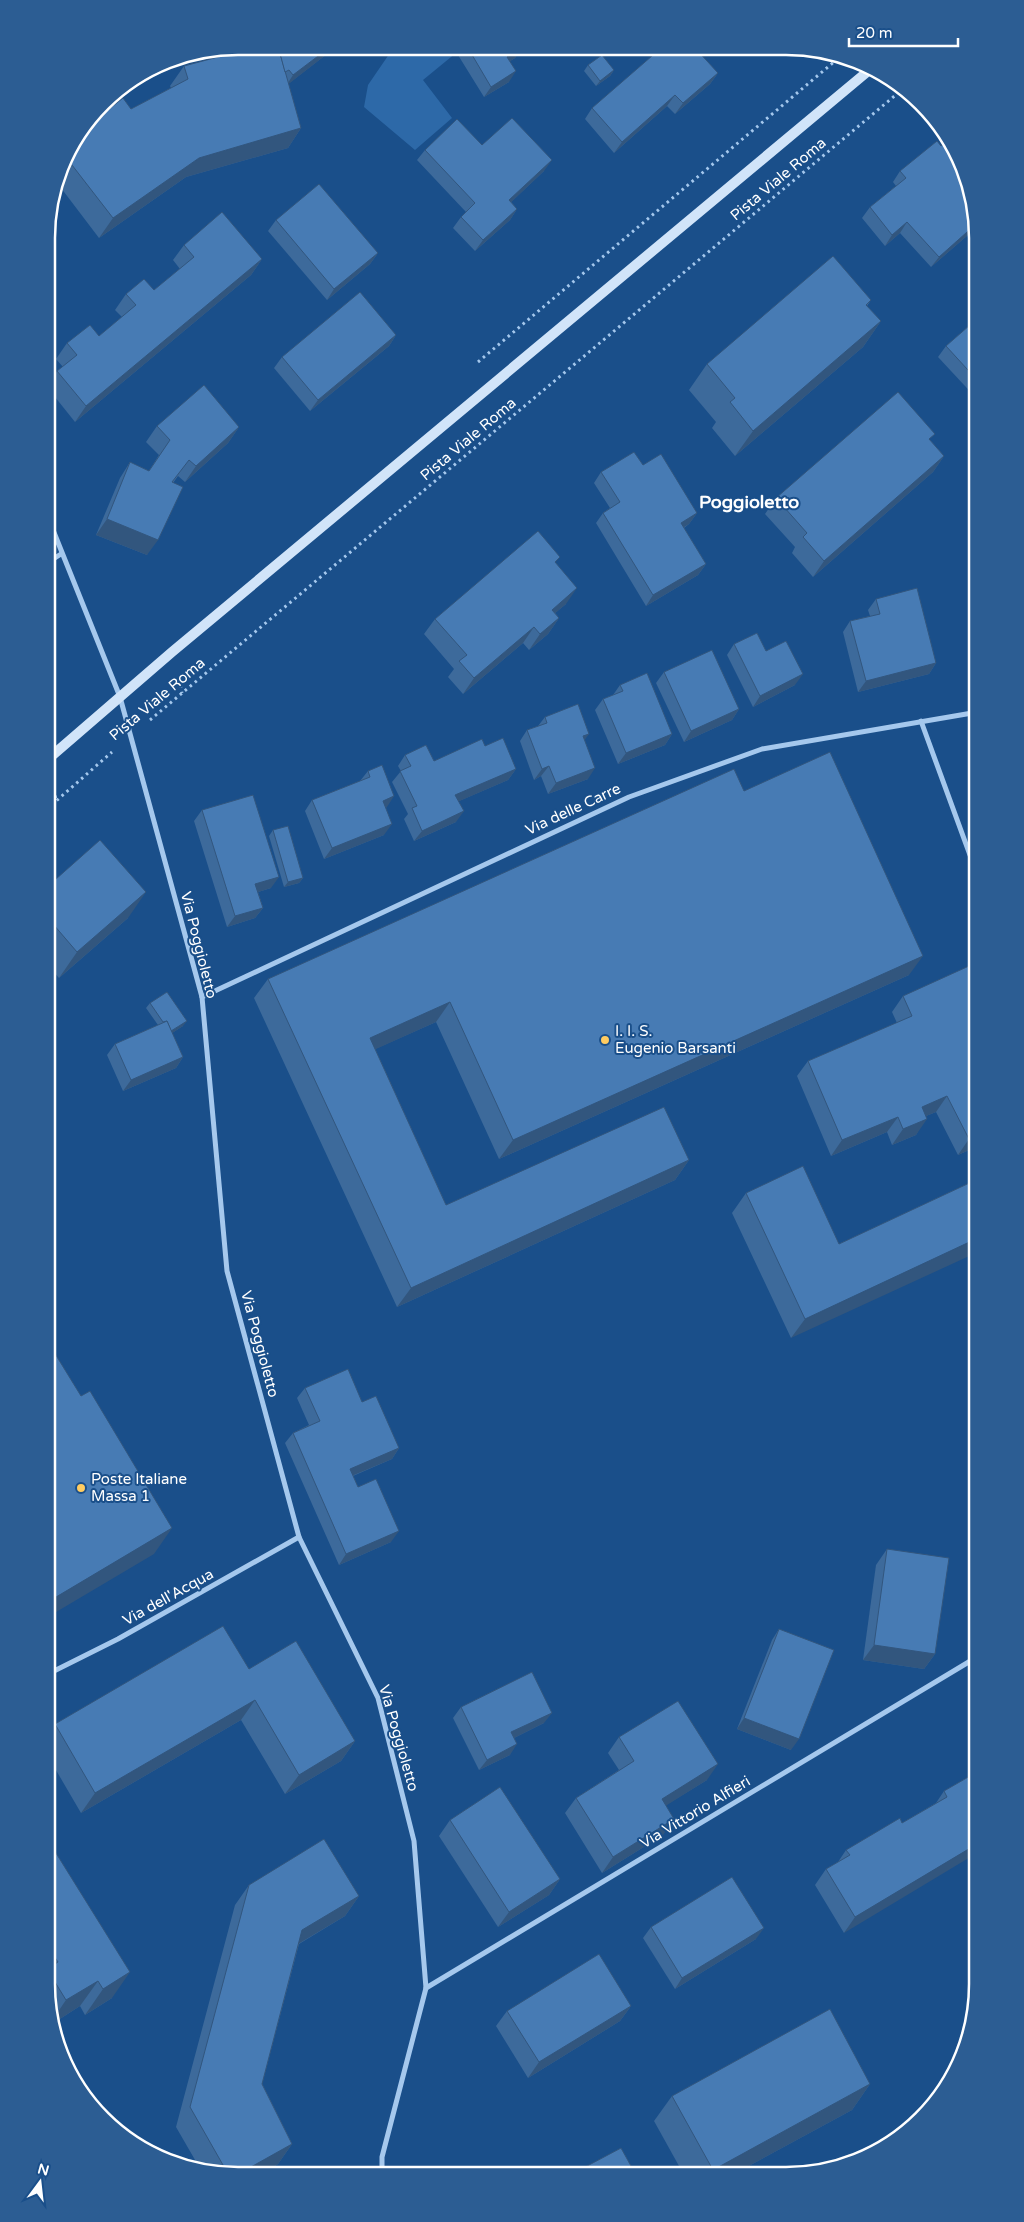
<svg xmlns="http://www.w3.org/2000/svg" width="1024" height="2222" font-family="'Varela Round',sans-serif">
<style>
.green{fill:#2d69a8}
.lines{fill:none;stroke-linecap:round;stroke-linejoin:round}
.path{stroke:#a5c8ed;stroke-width:3;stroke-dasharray:2.5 4;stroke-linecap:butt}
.street{stroke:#a5c8ed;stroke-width:5}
.secondary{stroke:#d1e4f9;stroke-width:10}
.wall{fill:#3d6a9b}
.shaded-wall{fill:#32567e}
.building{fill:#477bb4;stroke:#32567e}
.poi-dot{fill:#ffcc61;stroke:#1a4f8a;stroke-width:2}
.labels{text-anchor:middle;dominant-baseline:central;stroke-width:4;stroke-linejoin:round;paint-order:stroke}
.street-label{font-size:15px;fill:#fff;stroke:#1a4f8a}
.poi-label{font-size:15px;fill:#fff;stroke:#1a4f8a;text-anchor:start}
.quarter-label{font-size:18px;font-weight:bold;fill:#fff;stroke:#1a4f8a}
.rim{fill:none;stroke:#fff;stroke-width:2.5}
</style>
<rect width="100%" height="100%" fill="#1a4f8a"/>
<path class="green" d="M394,47L462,48L423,80L452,118L415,150L364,107L368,85Z"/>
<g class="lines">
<g class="path">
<path d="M478,362L841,56"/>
<path d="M179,679L182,693"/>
<path d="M150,720L904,88"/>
<path d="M52,783L56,800"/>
<path d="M47,809L112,752"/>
</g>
<g class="street">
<path d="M47,515L120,697L202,997L227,1271L299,1537L378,1698L414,1841L426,1988L382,2157V2173"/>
<path d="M47,563L61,554"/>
<path d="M921,721L978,877"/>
<path d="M202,997L629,797L762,749L978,712"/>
<path d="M46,1675L118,1639L299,1537"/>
<path d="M426,1988L977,1657"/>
</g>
<path class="secondary" d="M47,760L172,652L873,67"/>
</g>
<g class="wall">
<path d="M259,46L336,47L288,84L301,128L288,148L186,177L99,238L58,184L66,153L131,109L171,88L170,86L184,66Z"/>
<path d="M463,48H522L515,58L510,61L509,82L484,97L458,55Z"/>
<path d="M588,65L614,70L610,76L596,86L584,71Z"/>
<path d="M718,73L710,84L675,114L667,106L614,153L585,119L592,108Z"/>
<path d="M482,145L544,171L511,202L517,209L510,220L475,251L453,228L461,217L466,212L417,160L425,150Z"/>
<path d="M941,146L971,188L976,228L931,267L900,233L885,246L862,218L870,207L896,186L893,182L900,171Z"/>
<path d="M276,220L378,253L370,264L327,300L268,231Z"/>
<path d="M184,245L262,259L251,275L75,422L47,387L57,371L63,367L56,359L67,343L99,336L122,317L115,310L126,294L154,290L180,269L173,260Z"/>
<path d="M871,300L867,306L881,321L863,347L735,456L712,428L716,422L689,390L707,364Z"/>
<path d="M978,318V400L938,357L946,346Z"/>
<path d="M396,335L389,346L310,411L274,368L282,357Z"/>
<path d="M157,426L239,427L228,443L185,482L178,476L173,483L147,555L96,535L120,478L130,462L149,471L159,455L146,442Z"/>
<path d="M930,440L944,456L933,472L813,577L792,553L795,547L765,514L776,498Z"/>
<path d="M643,465L697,513L689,524L684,528L706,564L698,575L646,606L596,523L603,513L610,508L594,483L601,472Z"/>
<path d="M556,563L566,604L555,613L559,618L548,634L529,650L523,643L463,694L448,677L454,669L424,634L435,619Z"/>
<path d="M876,599L936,663L929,674L858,692L843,632L850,621L870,616L868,610Z"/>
<path d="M734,644L795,685L753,707L727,655Z"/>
<path d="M664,672L739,709L732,720L684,742L656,683Z"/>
<path d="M620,685L672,734L665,745L618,764L595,710L603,699L613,695Z"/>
<path d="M545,717L585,741L588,779L548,794L541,776L534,780L520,741L527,730L538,726Z"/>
<path d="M485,746L516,769L508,780L459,801L456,822L414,841L404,819L408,814L392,782L401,771L398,766L405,755L434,761Z"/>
<path d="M368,771L387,807L385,808L384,835L324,859L305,811L312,800L360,781Z"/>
<path d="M744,791L909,975L499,1159L436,1022L375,1049L446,1205L689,1160L675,1180L397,1307L254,998L268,979Z"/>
<path d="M202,810L271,888L258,892L263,908L255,918L227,927L194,821Z"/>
<path d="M273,830L303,878L299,883L284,887L269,836Z"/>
<path d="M47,887L128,918L59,978L46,963Z"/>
<path d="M978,986V1146L958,1155L936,1112L926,1116L916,1135L892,1145L887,1132L831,1156L797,1076L808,1061L897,1023L892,1012L903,996Z"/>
<path d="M150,1003L183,1026L172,1033L183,1057L176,1068L123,1091L107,1055L115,1044L158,1025L146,1008Z"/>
<path d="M978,1179L791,1338L732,1213L746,1193L839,1244Z"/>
<path d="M305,1388L362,1402L399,1448L392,1459L353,1476L358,1487L391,1542L339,1565L285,1443L293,1433L309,1425L297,1398Z"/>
<path d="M887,1549L935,1654L924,1669L863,1660L876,1565Z"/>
<path d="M779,1629L791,1750L737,1729L772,1640Z"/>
<path d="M249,1669L355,1741L341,1761L285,1794L241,1720L81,1813L46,1753V1736L55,1724Z"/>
<path d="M461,1707L544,1723L514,1738L510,1755L479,1770L453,1718Z"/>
<path d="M619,1737L707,1780L666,1805L663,1835L602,1873L565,1813L576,1798L619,1770L608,1753Z"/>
<path d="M977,1772L844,1933L815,1885L826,1869L838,1862L846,1850L902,1823L936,1803L944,1791Z"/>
<path d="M450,1820L560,1879L549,1895L498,1927L439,1836Z"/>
<path d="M46,1837L112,1998L85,2015L80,2006L52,2024L46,1984Z"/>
<path d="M249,1885L359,1896L345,1916L299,1944L262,2084L292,2144L278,2164L264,2173L202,2172L176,2127L235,1905Z"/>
<path d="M651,1927L756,1939L675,1989L643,1938Z"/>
<path d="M631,2006L620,2021L528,2078L496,2026L507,2011Z"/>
<path d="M870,2084L852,2110L732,2175H684L654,2121L672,2096Z"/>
</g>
<g class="shaded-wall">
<path d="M330,47H336L286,86L293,75Z"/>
<path d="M522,48L515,58L499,68L507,57Z"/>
<path d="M614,70L610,76L596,86L600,81Z"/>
<path d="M516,71L509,82L484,97L491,87Z"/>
<path d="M718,73L710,84L675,114L683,103Z"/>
<path d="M675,95L667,106L614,153L622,142Z"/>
<path d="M301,128L288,148L186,177L99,238L113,218L199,158Z"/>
<path d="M552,160L544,171L502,211L509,200Z"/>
<path d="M517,209L510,220L475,251L483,240Z"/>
<path d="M907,222L900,233L885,246L892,235Z"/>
<path d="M976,224V228L931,267L939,257Z"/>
<path d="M378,253L370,264L327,300L334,289Z"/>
<path d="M262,259L251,275L75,422L86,406Z"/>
<path d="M881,321L863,347L735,456L753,431Z"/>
<path d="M396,335L389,346L310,411L318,400Z"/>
<path d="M239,427L228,443L185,482L196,466Z"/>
<path d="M944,456L933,472L813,577L824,561Z"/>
<path d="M697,513L689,524L673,534L681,523Z"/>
<path d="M107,519L158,540L147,555L96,535Z"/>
<path d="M706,564L698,575L646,606L653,595Z"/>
<path d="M577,588L566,604L541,625L552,610Z"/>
<path d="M559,618L548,634L529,650L540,634Z"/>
<path d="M534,627L523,643L463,694L474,678Z"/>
<path d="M936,663L929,674L858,692L866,681Z"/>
<path d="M803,674L795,685L753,707L760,696Z"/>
<path d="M739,709L732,720L684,742L691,731Z"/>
<path d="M589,734L581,745L583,736Z"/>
<path d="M672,734L665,745L618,764L626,753Z"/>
<path d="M549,766L541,776L534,780L542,769Z"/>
<path d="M595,768L588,779L548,794L556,783Z"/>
<path d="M516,769L508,780L448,806L455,795Z"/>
<path d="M394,796L387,807L375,812L383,801Z"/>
<path d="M464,811L456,822L414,841L422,831Z"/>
<path d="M392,824L384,835L324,859L332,848Z"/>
<path d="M279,877L271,888L248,895L255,884Z"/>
<path d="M303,878L299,883L284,887L288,882Z"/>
<path d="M146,892L128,918L59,978L77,952Z"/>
<path d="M263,908L255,918L227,927L235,916Z"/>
<path d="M923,956L909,975L499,1159L513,1140Z"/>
<path d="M450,1002L436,1022L356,1058L370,1038Z"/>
<path d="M187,1021L183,1026L166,1037L170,1032Z"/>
<path d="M183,1057L176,1068L123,1091L131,1080Z"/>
<path d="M947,1096L936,1112L911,1122L922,1107Z"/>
<path d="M898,1117L887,1132L831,1156L842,1140Z"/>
<path d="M927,1119L916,1135L892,1145L903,1129Z"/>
<path d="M978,1135V1146L958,1155L969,1139Z"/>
<path d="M689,1160L675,1180L397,1307L411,1288Z"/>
<path d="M978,1238V1252L791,1338L805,1319Z"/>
<path d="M399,1448L392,1459L342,1480L350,1469Z"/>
<path d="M172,1528L154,1554L46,1618V1603Z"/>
<path d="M399,1531L391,1542L339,1565L346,1554Z"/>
<path d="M874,1645L935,1654L924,1669L863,1660Z"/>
<path d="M255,1700L241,1720L81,1813L95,1793Z"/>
<path d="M552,1713L544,1723L504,1743L511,1732Z"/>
<path d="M744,1718L799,1739L791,1750L737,1729Z"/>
<path d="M355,1741L341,1761L285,1794L299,1775Z"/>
<path d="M517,1744L510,1755L479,1770L487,1760Z"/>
<path d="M718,1764L707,1780L651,1815L662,1799Z"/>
<path d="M674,1819L663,1835L602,1873L613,1857Z"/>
<path d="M977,1844V1853L844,1933L855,1917Z"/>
<path d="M560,1879L549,1895L498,1927L509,1912Z"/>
<path d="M359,1896L345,1916L288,1950L302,1930Z"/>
<path d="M764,1928L756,1939L675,1989L682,1978Z"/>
<path d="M130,1972L112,1998L85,2015L103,1989Z"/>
<path d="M98,1981L80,2006L52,2024L51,2022L66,2000Z"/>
<path d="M631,2006L620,2021L528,2078L539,2062Z"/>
<path d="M870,2084L852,2110L732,2175H709L713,2170Z"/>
<path d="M292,2144L278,2164L264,2173L242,2172Z"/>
</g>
<g class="building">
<path d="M259,46H278L301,128L199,158L113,218L65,156L66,153L86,127L123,98L131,109L188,79L184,66Z"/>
<path d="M278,46L330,47L293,75L289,70L285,72Z"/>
<path d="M468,48H521L507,57L516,71L491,87Z"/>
<path d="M660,49H696L718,73L683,103L675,95L622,142L592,108Z"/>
<path d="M602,55L614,70L600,81L588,65Z"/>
<path d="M512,118L552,160L509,200L517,209L483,240L461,217L475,203L425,150L457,119L482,145Z"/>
<path d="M937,141L941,146L948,141L955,149L971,188L976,224L939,257L907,222L892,235L870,207L906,178L900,171Z"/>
<path d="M319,184L378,253L334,289L276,220Z"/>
<path d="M222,212L262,259L86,406L57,371L77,355L67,343L90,325L99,336L136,305L126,294L144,279L154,290L194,257L184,245Z"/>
<path d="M833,256L871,300L866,305L881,321L753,431L730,402L735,398L707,364Z"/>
<path d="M360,292L396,335L318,400L282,357Z"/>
<path d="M978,318V381L946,346Z"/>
<path d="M204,385L239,427L196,466L189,460L172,482L183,487L158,540L107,519L130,462L149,471L170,440L157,426Z"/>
<path d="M898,392L935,434L929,439L944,456L824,561L803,537L807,533L776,498Z"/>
<path d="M634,452L643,465L661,454L697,513L681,523L706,564L653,595L603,513L620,502L601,472Z"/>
<path d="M538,531L560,557L555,562L577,588L552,610L559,618L540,634L534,627L474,678L459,661L467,655L435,619Z"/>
<path d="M917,588L936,663L866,681L850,621L880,614L876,599Z"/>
<path d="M757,633L766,651L786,641L803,674L760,696L734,644Z"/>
<path d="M712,650L739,709L691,731L664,672Z"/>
<path d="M647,673L672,734L626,753L603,699L623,691L620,685Z"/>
<path d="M578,704L589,734L583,736L595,768L556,783L549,766L542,769L527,730L547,723L545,717Z"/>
<path d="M503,738L516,769L455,795L464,811L422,831L412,808L417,806L400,771L411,766L405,755L426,745L434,761L482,739L485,746Z"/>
<path d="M830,752L923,956L513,1140L450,1002L370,1038L446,1205L664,1107L689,1160L411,1288L268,979L734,769L744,791Z"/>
<path d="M382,765L394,796L383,801L392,824L332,848L312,800L370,777L368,771Z"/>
<path d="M253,795L279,877L255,884L263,908L235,916L202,810Z"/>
<path d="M288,826L303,878L288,882L273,830Z"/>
<path d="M100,840L146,892L77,952L47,917V887Z"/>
<path d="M969,966L978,986V1135L969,1139L947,1096L922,1107L927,1119L903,1129L898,1117L842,1140L808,1061L912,1016L903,996Z"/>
<path d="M167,992L187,1021L171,1031L167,1021L163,1022L150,1003Z"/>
<path d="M167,1021L183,1057L131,1080L115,1044Z"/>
<path d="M803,1166L839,1244L978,1179V1238L805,1319L746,1193Z"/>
<path d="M46,1339L81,1396L90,1391L172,1528L46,1603Z"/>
<path d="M348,1369L362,1402L376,1396L399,1448L350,1469L358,1487L376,1479L399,1531L346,1554L293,1433L320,1421L305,1388Z"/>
<path d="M887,1549L949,1558L935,1654L874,1645Z"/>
<path d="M223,1626L249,1669L296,1641L355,1741L299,1775L255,1700L95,1793L55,1724Z"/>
<path d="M779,1629L834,1650L799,1739L744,1718Z"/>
<path d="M532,1672L552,1713L511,1732L517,1744L487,1760L461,1707Z"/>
<path d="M678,1701L718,1764L662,1799L674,1819L613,1857L576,1798L634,1761L619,1737Z"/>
<path d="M977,1772V1844L855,1917L826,1869L850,1855L846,1850L900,1818L902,1823L947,1797L944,1791Z"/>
<path d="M500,1787L560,1879L509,1912L450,1820Z"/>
<path d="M46,1837L130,1972L103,1989L98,1981L66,2000L47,1969L58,1962L46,1944Z"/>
<path d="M324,1839L359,1896L302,1930L262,2084L292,2144L242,2172H227L190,2107L249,1885Z"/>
<path d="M732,1877L764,1928L682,1978L651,1927Z"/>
<path d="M599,1954L631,2006L539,2062L507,2011Z"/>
<path d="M830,2009L870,2084L713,2170L672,2096Z"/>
<path d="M621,2148L636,2175L572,2174Z"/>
<path d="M850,2154L854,2161L836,2169L818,2172Z"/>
</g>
<g class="poi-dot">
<circle cx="605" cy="1040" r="5"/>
<circle cx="81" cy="1488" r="5"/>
</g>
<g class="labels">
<g class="street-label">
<text transform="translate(778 179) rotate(-40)">Pista Viale Roma</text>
<text transform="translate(468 439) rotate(-40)">Pista Viale Roma</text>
<text transform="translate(157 699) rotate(-40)">Pista Viale Roma</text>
<text transform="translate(573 809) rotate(-25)">Via delle Carre</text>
<text transform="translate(199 945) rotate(76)">Via Poggioletto</text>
<text transform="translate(260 1344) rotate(75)">Via Poggioletto</text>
<text transform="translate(168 1597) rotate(-29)">Via dell'Acqua</text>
<text transform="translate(399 1738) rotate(74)">Via Poggioletto</text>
<text transform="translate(695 1812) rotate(-31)">Via Vittorio Alfieri</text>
</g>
<g class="poi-label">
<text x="615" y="1031">I. I. S.<tspan x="615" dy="17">Eugenio Barsanti</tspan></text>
<text x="91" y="1479">Poste Italiane<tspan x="91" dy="17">Massa 1</tspan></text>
</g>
<g class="quarter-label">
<text x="749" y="502">Poggioletto</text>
</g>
</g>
<path d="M0 0H1024V2222H0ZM238 55H786A183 183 0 0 1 969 238V1984A183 183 0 0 1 786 2167H238A183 183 0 0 1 55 1984V238A183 183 0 0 1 238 55Z" fill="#2c5d93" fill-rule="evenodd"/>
<path class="rim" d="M238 55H786A183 183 0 0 1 969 238V1984A183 183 0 0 1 786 2167H238A183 183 0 0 1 55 1984V238A183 183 0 0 1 238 55Z"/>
<g transform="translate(40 2182) rotate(15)" stroke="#1a4f8a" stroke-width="4" paint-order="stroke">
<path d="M0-4L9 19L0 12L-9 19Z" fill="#ffffff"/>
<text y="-8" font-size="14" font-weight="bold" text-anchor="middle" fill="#ffffff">N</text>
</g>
<path d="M849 38v8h109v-8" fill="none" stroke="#ffffff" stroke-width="2.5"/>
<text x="856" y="38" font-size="15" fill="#ffffff" stroke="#1a4f8a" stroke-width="4" paint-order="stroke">20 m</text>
</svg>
